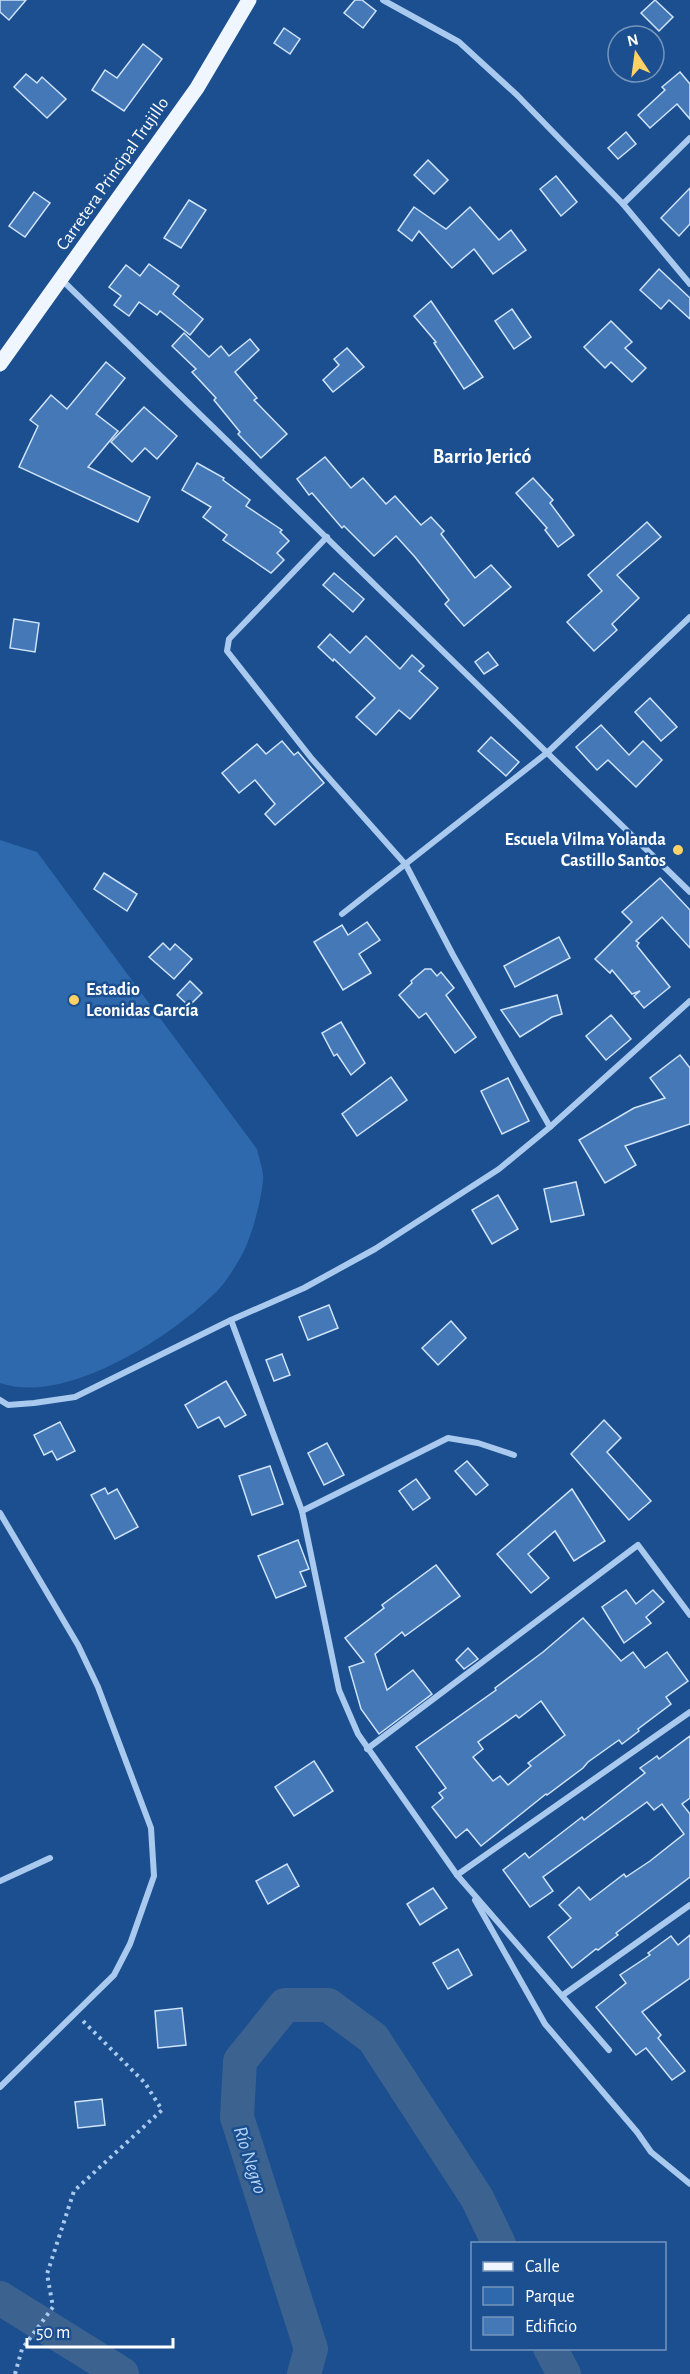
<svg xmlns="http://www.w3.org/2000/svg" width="690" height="2374" font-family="'Alegreya Sans',sans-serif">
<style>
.park{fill:#2e69ad}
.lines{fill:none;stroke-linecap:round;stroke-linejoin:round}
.river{stroke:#3c6290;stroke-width:34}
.building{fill:#4478b7;stroke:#cfe3fa;stroke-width:1.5;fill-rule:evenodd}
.path{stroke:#a9c9ee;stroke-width:4;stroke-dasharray:3 4.5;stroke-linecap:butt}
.street{stroke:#a9c9ee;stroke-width:6}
.primary{stroke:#f0f6ff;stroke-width:15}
.poi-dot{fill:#ffd166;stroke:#1b4f8f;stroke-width:2}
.labels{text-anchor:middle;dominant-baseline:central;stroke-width:5;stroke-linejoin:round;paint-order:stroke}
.street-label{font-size:18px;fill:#fff;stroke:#1b4f8f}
.poi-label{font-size:18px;font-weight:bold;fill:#fff;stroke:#1b4f8f;text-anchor:end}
.neighbourhood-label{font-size:20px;font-weight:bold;fill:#fff;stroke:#1b4f8f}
.water-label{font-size:20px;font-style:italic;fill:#b5d3f5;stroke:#1b4f8f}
</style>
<rect width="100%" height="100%" fill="#1b4f8f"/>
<path class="park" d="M0,840L37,852L257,1149C259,1159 264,1171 263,1180C261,1202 253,1231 244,1251C237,1264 226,1283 215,1293C171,1337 65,1406 0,1383Z"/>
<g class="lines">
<g class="river">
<path d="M0,2298L122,2374"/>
<path d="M550,2348L564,2374"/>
<path d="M304,2374L311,2349L237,2117L240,2061L285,2005H328L373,2038L477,2198L499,2244"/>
</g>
</g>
<g class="building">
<path d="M0,0H26L9,20L0,12Z"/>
<path d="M355,0H362L376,11L363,28L344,13Z"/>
<path d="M655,0L673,17L659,31L641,13Z"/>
<path d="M284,28L300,39L290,54L274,43Z"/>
<path d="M143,44L162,59L124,111L92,90L105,70L117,78Z"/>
<path d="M680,72L690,84V119L677,104L650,128L638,115L665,90L662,87Z"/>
<path d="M26,74L37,83L42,77L66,99L47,118L14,87Z"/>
<path d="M626,132L636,144L618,159L608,148Z"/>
<path d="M428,160L448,180L434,194L414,175Z"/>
<path d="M556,176L577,202L561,216L540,189Z"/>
<path d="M690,188V224L679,236L661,218Z"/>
<path d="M34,192L50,203L25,237L9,226Z"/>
<path d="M189,200L206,210L181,248L164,238Z"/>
<path d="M414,207L446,229L470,207L499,240L511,230L526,250L493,274L474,249L452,268L419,231L412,241L398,230Z"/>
<path d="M149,264L179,286L173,294L203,319L190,335L160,311L157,315L139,302L129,316L114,305L121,296L109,287L126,265L140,276Z"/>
<path d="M659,269L690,298V319L669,300L661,309L640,290Z"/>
<path d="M431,301L483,377L464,389L434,343L436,342L414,316Z"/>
<path d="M512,309L531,337L514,349L495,321Z"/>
<path d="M611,321L632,342L625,348L646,368L632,382L611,362L605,368L584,347Z"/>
<path d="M184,333L209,357L221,346L229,356L250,339L259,350L235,372L257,398L254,400L287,434L261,458L238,434L240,432L214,400L216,398L192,372L196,369L172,346Z"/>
<path d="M347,348L364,367L333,392L323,380L339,365L334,359Z"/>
<path d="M106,362L125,378L96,414L118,431L88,467L150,497L138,522L19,467L38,426L30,420L51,395L67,409Z"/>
<path d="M144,407L177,436L157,459L145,448L132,462L111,442Z"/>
<path d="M325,457L351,488L363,478L386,504L395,496L421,525L431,517L444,531L441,534L475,578L491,565L511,587L464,626L445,604L449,600L415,557L396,536L374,556L344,526L342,528L312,493L309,495L297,479Z"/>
<path d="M197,463L224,478L223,480L250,500L246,506L282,530L280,532L289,541L277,553L284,560L271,573L223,540L227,535L203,517L211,507L182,490Z"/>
<path d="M533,478L553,500L550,503L574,535L558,547L545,530L547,528L516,493Z"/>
<path d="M647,522L661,537L617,575L639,598L612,624L617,630L594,651L567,622L602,591L588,575Z"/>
<path d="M334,573L364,599L353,612L323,585Z"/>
<path d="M14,619L39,623L35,652L10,648Z"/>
<path d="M330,634L350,653L366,636L400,669L412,655L424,666L419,671L438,688L410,719L399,710L376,735L356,717L375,698L334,659L333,661L318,647Z"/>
<path d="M488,652L498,665L484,674L475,662Z"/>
<path d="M650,698L677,727L661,741L635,712Z"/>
<path d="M601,725L629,755L643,741L662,760L636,787L608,760L597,770L576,747Z"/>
<path d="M491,737L519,762L506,776L478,751Z"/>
<path d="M282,741L294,755L298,752L324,783L275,825L265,814L275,804L255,780L239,793L222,773L257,744L266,754Z"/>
<path d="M104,873L137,894L127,911L94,889Z"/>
<path d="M660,878L690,910V948L662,917L636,941L639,943L637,946L670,987L644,1008L634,996L640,991L632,994L612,970L610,973L595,959L632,922L622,912Z"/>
<path d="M367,922L380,940L359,954L371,973L343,990L314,942L342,925L348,935Z"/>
<path d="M559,937L570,958L515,987L504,966Z"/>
<path d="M163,943L170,950L175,944L192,959L174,979L149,957Z"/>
<path d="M425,969H431L437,976L441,972L454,988L446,995L476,1037L455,1053L426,1013L419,1018L399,995L412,983L411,981Z"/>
<path d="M190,981L202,993L189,1006L177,995Z"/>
<path d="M557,995L562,1014L552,1017L520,1037L501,1010Z"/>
<path d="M611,1015L631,1039L606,1060L586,1036Z"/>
<path d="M341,1022L365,1063L351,1075L337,1054L334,1056L322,1033Z"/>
<path d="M680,1055L690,1068V1124L625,1146L636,1165L605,1183L579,1140L634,1108L665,1098L650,1078Z"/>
<path d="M391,1077L407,1100L357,1136L342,1114Z"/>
<path d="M508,1078L529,1121L502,1134L481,1091Z"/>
<path d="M576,1182L584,1215L551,1222L544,1189Z"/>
<path d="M498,1195L518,1229L492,1244L472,1210Z"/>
<path d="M329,1305L338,1328L308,1340L299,1317Z"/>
<path d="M451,1321L466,1338L438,1365L422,1348Z"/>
<path d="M282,1354L290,1375L274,1381L266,1360Z"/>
<path d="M226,1381L246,1415L225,1427L219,1417L198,1428L185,1405Z"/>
<path d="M604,1420L621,1438L607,1452L651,1501L629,1520L571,1454Z"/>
<path d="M60,1422L75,1451L57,1460L52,1451L44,1455L34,1435Z"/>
<path d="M327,1443L344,1475L324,1485L308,1453Z"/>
<path d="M467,1461L488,1485L476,1495L455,1471Z"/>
<path d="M270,1466L283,1504L252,1515L239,1476Z"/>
<path d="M416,1479L430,1498L413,1510L399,1491Z"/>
<path d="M105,1488L108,1494L117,1489L138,1527L115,1539L91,1495Z"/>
<path d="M572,1489L605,1541L574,1561L555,1531L528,1554L549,1578L531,1593L497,1554Z"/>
<path d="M298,1540L309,1569L300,1572L306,1586L276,1598L258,1556Z"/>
<path d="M436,1565L460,1596L405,1636L402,1632L375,1654L387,1690L413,1670L432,1694L379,1734L361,1709L349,1667L364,1662L345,1638L384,1608L382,1605Z"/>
<path d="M626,1590L636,1604L653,1590L664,1602L646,1617L651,1623L624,1643L602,1607Z"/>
<path d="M583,1618L621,1661L633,1652L645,1668L667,1652L688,1681L666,1697L671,1704L638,1729L639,1731L622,1744L619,1740L588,1762L583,1768L547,1795L546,1794L481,1846L467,1829L456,1838L432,1807L443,1798L439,1793L446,1788L416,1747L496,1690L495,1688L543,1652ZM541,1701L565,1735L528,1763L531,1766L508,1785L500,1776L493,1781L473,1757L483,1749L478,1742L516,1715L519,1718Z"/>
<path d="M468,1648L478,1659L464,1669L456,1660Z"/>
<path d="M690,1736V1798L682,1804L690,1814V1877L616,1933L618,1935L598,1950L596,1949L572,1968L548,1937L571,1918L559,1905L579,1887L590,1900L624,1874L626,1877L650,1861L684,1834L662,1804L654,1810L647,1802L543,1877L553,1891L530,1907L503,1870L525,1853L529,1858L582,1817L584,1820L645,1773L640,1768L657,1756L659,1759Z"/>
<path d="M314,1761L333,1791L294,1816L275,1787Z"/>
<path d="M287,1864L299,1886L268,1904L256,1881Z"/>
<path d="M433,1888L447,1908L420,1925L407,1904Z"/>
<path d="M690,1935V1978L642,2012L661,2035L658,2038L685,2071L672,2080L646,2048L636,2055L596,2007L626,1983L620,1975L650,1955L648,1953L671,1936L678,1945Z"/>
<path d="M458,1949L472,1975L448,1989L433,1963Z"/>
<path d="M182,2008L186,2045L158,2048L155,2011Z"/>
<path d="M102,2099L105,2125L78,2128L75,2102Z"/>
</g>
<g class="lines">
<path class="path" d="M15,2374L22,2349L53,2307L47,2274L74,2191L162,2110L145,2083L82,2020"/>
<g class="street">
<path d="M383,0L459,42L517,95L623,204L690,284"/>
<path d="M623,204L690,138"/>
<path d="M62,280L690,892"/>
<path d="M327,537L229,639L227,651L312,759L406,865L453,955L550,1127"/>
<path d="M342,914L548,752L690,617"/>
<path d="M231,1320L302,1511L339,1690L358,1734L457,1875L609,2050"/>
<path d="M0,1400L8,1405L34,1403L75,1397L231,1320L304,1288L375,1249L499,1169L550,1127L690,1001"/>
<path d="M302,1511L448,1438L478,1443L514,1455"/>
<path d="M0,1513L78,1645L98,1687L151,1828L154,1876L130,1944L114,1975L0,2087"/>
<path d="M367,1749L638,1545L690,1615"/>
<path d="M457,1875L690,1712"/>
<path d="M0,1881L50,1858"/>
<path d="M475,1900L545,2024L637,2132L651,2152L690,2184"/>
<path d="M563,1995L690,1905"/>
</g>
<path class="primary" d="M0,364L197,88L249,0"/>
</g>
<g class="poi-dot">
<circle cx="678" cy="850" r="6"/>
<circle cx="74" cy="1000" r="6"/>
</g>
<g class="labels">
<g class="street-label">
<text transform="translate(113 174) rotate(-55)">Carretera Principal Trujillo</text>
</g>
<g class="poi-label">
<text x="666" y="840">Escuela Vilma Yolanda<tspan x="666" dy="21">Castillo Santos</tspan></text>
<text x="86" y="990" text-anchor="start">Estadio<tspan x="86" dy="21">Leonidas García</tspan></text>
</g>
<g class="neighbourhood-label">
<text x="482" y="457">Barrio Jericó</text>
</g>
<g class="water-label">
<text transform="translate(250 2160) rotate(72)">Río Negro</text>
</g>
</g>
<rect x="471" y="2242" width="195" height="108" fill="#1b4f8f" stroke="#7695bc" stroke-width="1.5"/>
<rect x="483" y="2262" width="30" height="9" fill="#f0f6ff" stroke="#7695bc" stroke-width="1.5"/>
<text x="525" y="2272" font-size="18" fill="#ffffff">Calle</text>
<rect x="483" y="2287" width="30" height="18" fill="#2e69ad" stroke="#7695bc" stroke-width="1.5"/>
<text x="525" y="2302" font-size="18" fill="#ffffff">Parque</text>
<rect x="483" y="2317" width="30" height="18" fill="#4478b7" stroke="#7695bc" stroke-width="1.5"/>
<text x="525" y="2332" font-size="18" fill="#ffffff">Edificio</text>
<g transform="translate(636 54) rotate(347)"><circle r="28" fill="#1b4f8f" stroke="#7695bc" stroke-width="1.5"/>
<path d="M0-4.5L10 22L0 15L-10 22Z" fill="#ffd166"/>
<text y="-9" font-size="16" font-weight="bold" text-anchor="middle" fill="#ffffff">N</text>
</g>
<path d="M27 2338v9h146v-9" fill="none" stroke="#ffffff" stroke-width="3"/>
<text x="36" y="2338" font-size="18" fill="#ffffff" stroke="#1b4f8f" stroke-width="4.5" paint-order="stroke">50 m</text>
</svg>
